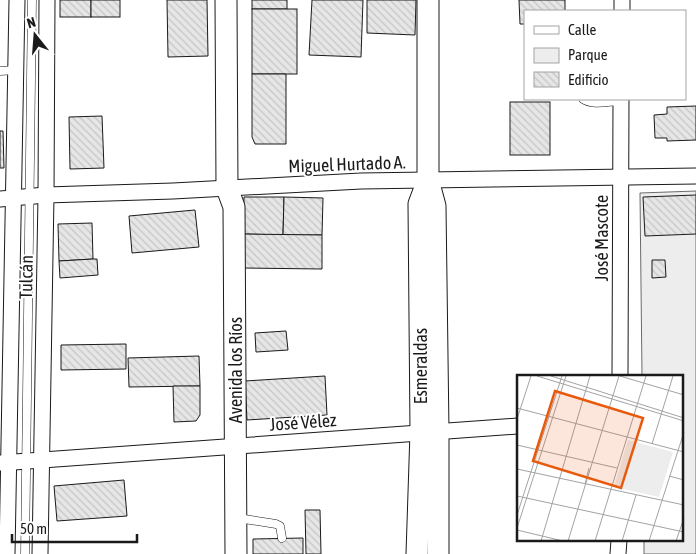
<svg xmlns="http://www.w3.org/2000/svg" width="696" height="554" font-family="'Asap Condensed',sans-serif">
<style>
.green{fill:#ededed;stroke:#6a6a6a}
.building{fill:url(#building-back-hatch);stroke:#1a1a1a}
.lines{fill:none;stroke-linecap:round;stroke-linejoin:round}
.service-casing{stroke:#1a1a1a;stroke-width:9}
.minor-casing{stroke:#1a1a1a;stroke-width:17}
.secondary-casing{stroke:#1a1a1a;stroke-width:23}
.service{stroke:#fff;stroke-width:8}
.minor{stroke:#fff;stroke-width:15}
.secondary{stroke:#fff;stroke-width:21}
.labels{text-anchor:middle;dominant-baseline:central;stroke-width:4;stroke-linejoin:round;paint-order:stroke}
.street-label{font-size:18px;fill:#1a1a1a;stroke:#fff}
.inset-road{fill:none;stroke:#a3a3a3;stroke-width:1}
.view{fill:#e8590c;fill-opacity:0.15;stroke:#e8590c;stroke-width:2.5}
.inset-edge{fill:none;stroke:#1a1a1a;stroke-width:2.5}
</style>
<defs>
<pattern id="building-back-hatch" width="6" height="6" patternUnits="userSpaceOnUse" patternTransform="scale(1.25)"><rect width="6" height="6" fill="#e6e6e6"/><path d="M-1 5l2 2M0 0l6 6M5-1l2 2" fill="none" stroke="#c5c5c5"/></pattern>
</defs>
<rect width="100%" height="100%" fill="#fff"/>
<path class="green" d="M696,191V554H644V540H682V376H642L640,193Z"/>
<g class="building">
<rect x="60" y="0" width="31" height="17"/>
<rect x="91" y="0" width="29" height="17"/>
<path d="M167,0H207L208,56L168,57Z"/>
<rect x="252" y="0" width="35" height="9"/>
<path d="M312,0H363L361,57L309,55Z"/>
<path d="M367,0H416L415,35L367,33Z"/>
<path d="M519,0H565V11H525V24H520Z"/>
<rect x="252" y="9" width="45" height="65"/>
<path d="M252,74H286V144H255L252,137Z"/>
<rect x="510" y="102" width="40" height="53"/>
<path d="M696,106V140L667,141V138H655L654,115L667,114V107Z"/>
<path d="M102,116L104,168L70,169L69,117Z"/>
<path d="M0,131H3L4,168H0Z"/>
<path d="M696,195V234L645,236L643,197Z"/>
<path d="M244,197H284L283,235L243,234Z"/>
<path d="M284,197L323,198L322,235H283Z"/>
<path d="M195,210L199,247L132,253L129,216Z"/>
<path d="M92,223L93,259L59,261L58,224Z"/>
<path d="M243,234L322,235V269L243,268Z"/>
<path d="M93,259H97L98,275L60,278L59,261Z"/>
<path d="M652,260H665L666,277L652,278Z"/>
<path d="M286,331L288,350L256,352L255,333Z"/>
<path d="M126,344V369L61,370V345Z"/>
<path d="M199,356L200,386L129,387L128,358Z"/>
<path d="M325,376L327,415L247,420L245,381Z"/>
<path d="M173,386H200V415L196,421L174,422Z"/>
<path d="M124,480L127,516L57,521L54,486Z"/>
<path d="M305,510H320L321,554H306Z"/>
<path d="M303,538V554H253V539Z"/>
</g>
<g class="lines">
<defs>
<g id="service">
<path d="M0,71L16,70"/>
<path d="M583,99C593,106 609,101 621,101"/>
<path d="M238,518L276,524L280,526L282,538"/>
<path d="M25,554L32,0"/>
</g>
<g id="minor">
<path d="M622,11V0"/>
<path d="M0,199L46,195L173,191L361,181L696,176"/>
<path d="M620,376L621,99"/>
<path d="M0,463L518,426"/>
<path d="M7,554L17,0"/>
<path d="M40,554L46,195L47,0"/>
<path d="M618,554L619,540"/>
</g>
<g id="secondary">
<path d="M226,0L227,188L234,207L236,554"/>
<path d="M428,0V180L435,206L438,431V554"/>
<path d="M417,554L421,432L419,204L428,180"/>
</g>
</defs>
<use href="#service" class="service-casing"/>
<use href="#minor" class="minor-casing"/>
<use href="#secondary" class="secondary-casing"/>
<use href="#service" class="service"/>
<use href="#minor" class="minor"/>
<use href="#secondary" class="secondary"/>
</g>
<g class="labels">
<g class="street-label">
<text transform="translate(347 164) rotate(-2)">Miguel Hurtado A.</text>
<text transform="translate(601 238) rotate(-90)">José Mascote</text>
<text transform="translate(26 277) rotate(-89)">Tulcán</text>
<text transform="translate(420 366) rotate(-90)">Esmeraldas</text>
<text transform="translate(235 370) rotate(-90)">Avenida los Ríos</text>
<text transform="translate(303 422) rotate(-4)">José Vélez</text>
</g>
</g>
<g transform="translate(517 375)">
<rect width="166" height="166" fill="#fff"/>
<path d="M111,65L156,77L142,122L97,112Z" fill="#ededed"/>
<path class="inset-road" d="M20,1L167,46M34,1L167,43M103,1L167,20M0,33L167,77M0,44L14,1M135,69L156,1M0,70L100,93M0,94L167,130M152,101L167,105M68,109L72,93M0,121L167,157M0,140L45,1M0,153L49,1M0,155L46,166M24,166L73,1M51,166L102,1M78,166L129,1M105,166L119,120M132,166L167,57M159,166L167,143"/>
<path class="view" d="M38,16L126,43L104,113L16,86Z"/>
<rect width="166" height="166" class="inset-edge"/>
</g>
<rect x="524" y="10" width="162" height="90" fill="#ffffff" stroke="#a3a3a3"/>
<rect x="534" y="26" width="25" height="8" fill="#ffffff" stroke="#a3a3a3"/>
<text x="568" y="35" font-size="15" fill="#1a1a1a">Calle</text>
<rect x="534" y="48" width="25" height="15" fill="#ededed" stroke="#a3a3a3"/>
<text x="568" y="60" font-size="15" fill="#1a1a1a">Parque</text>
<rect x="534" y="72" width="25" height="15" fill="url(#building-back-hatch)" stroke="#a3a3a3"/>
<text x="568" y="85" font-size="15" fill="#1a1a1a">Edificio</text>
<g transform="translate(35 35) rotate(343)" stroke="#ffffff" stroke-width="4" paint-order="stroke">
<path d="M0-4L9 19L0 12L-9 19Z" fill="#1a1a1a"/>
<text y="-8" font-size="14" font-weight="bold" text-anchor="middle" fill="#1a1a1a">N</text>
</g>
<path d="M12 534v8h125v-8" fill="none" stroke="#1a1a1a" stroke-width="2.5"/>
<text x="20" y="534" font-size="15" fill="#1a1a1a" stroke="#ffffff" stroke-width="4" paint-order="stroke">50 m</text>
</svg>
